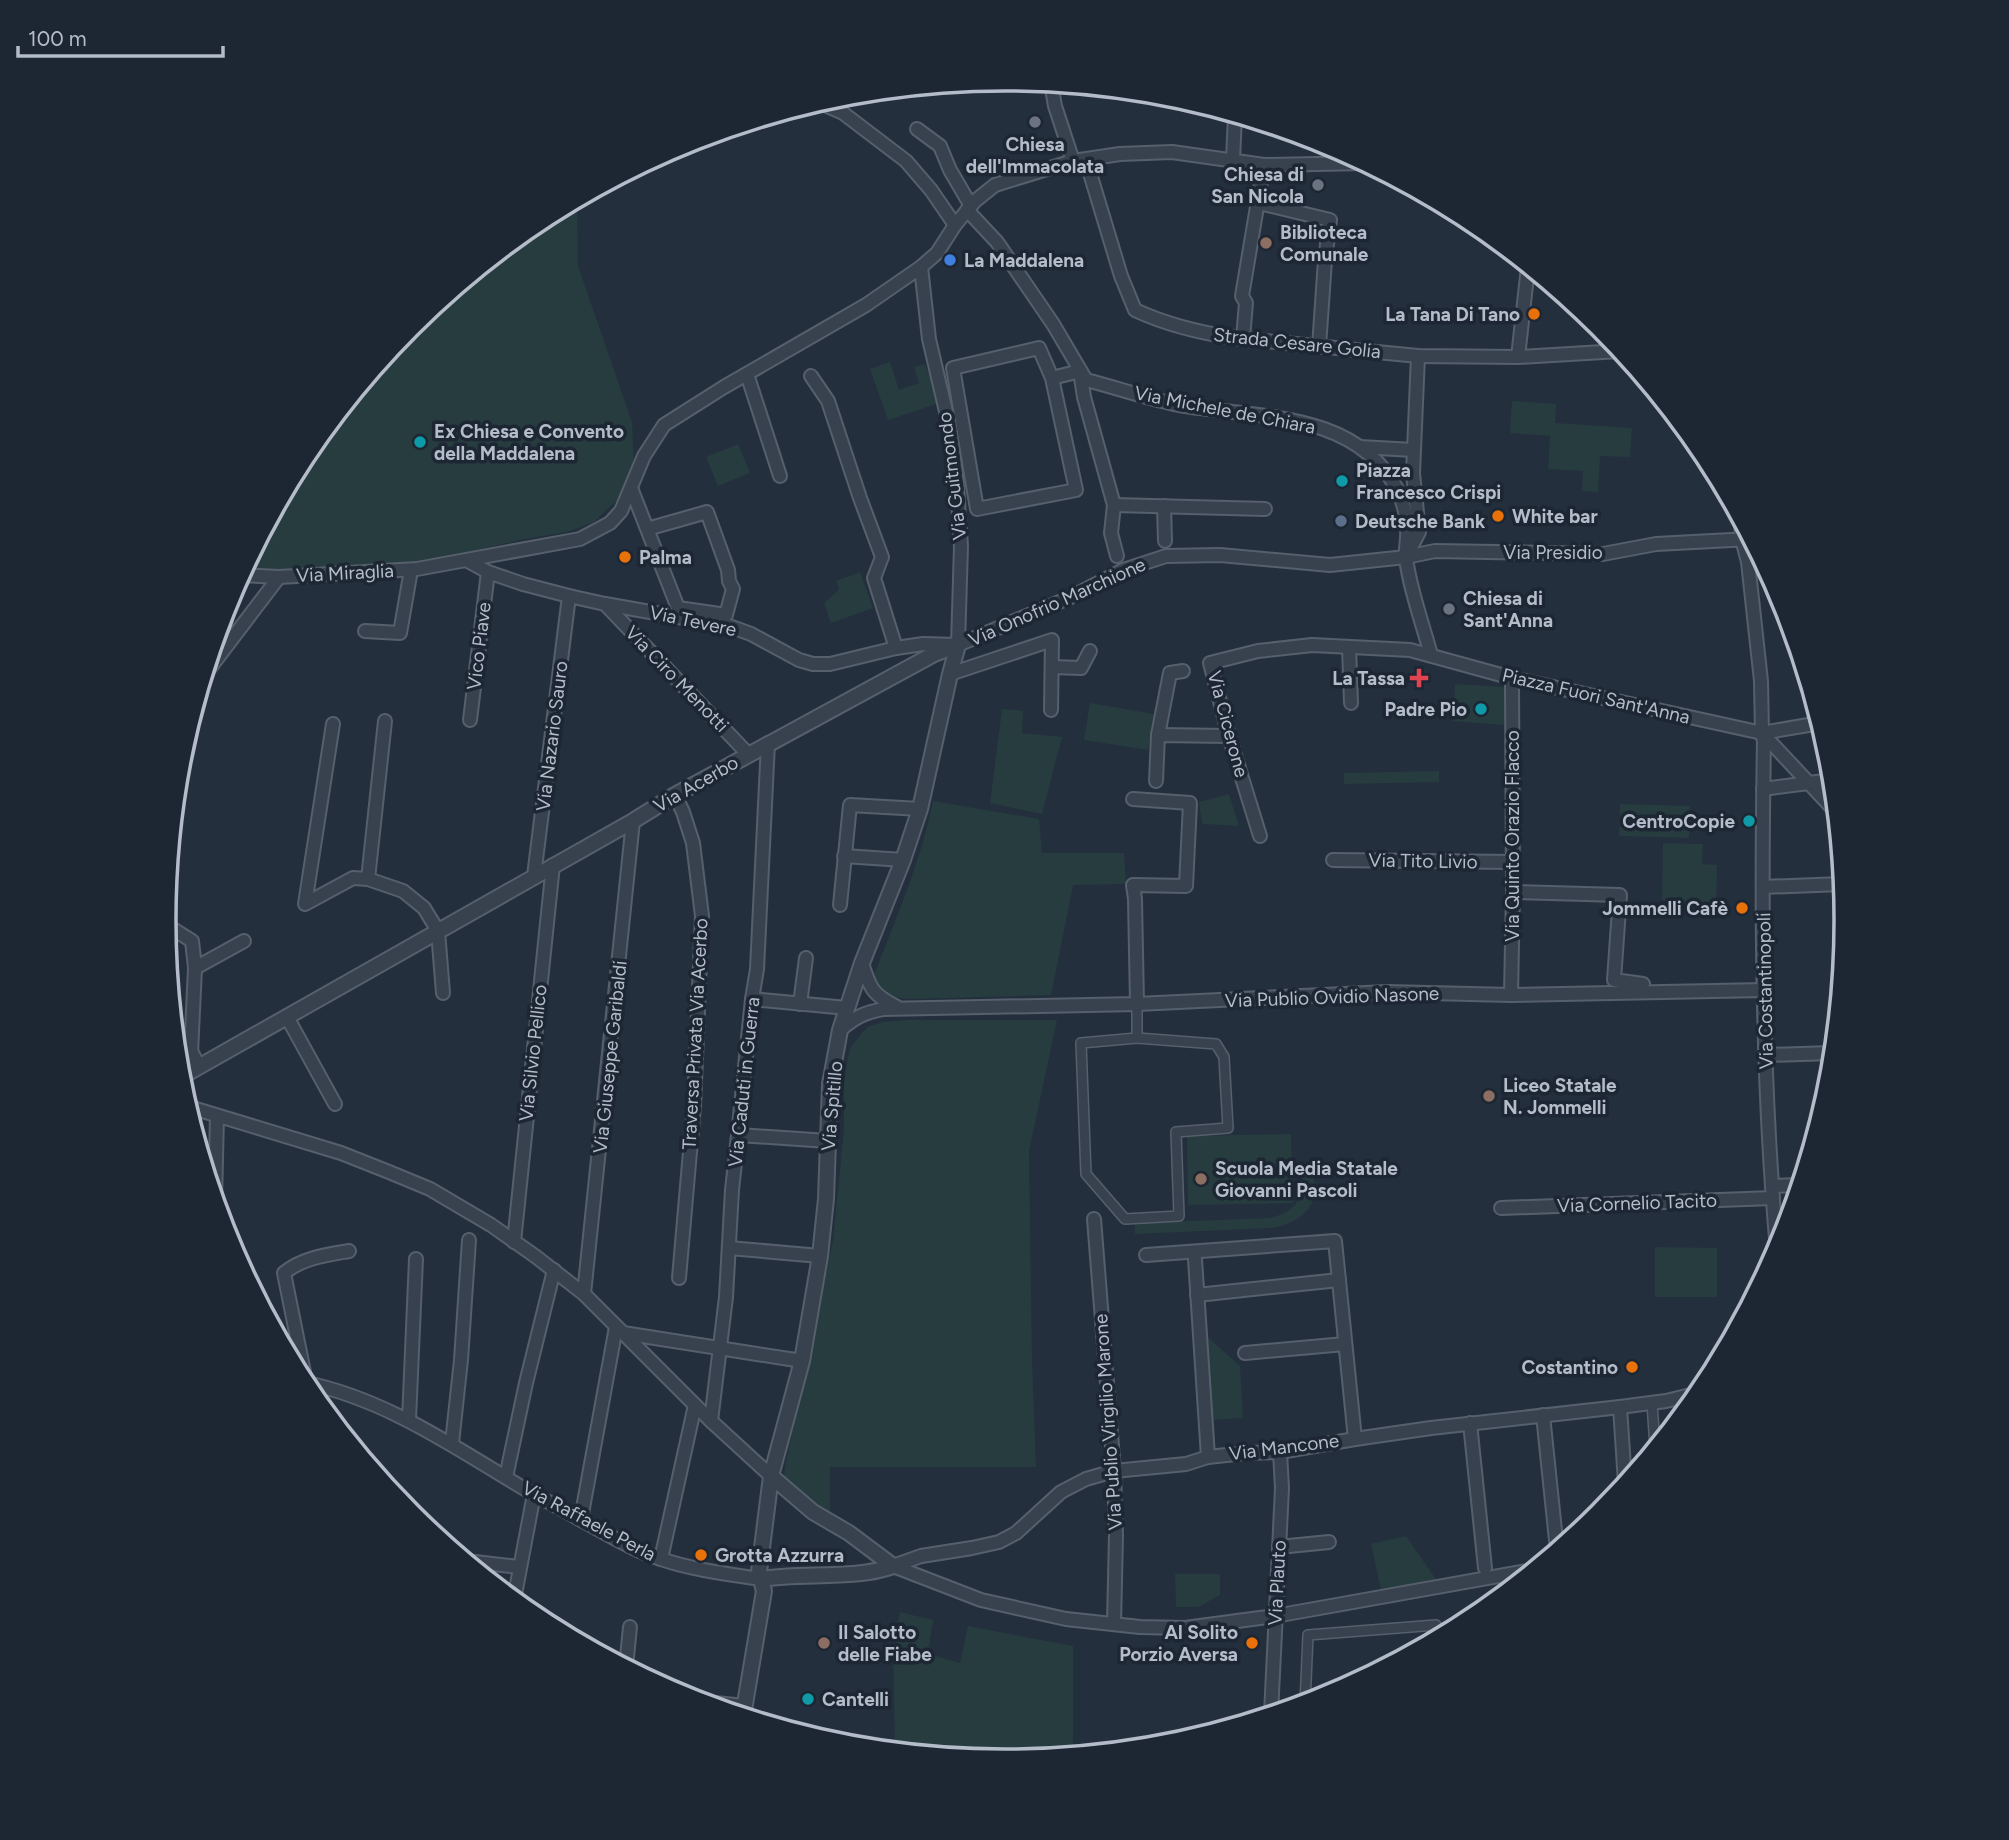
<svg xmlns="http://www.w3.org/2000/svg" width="2009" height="1840" font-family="Figtree,sans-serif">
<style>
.green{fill:#263c3f}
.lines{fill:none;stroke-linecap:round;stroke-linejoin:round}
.pedestrian-casing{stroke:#565f6c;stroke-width:12}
.minor-casing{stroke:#565f6c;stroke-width:16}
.tertiary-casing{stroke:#565f6c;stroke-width:18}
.pedestrian{stroke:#38414e;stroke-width:9}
.minor{stroke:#38414e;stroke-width:12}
.tertiary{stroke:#38414e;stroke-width:14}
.worship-dot{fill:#6b7280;stroke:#1d2633;stroke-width:2.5}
.education-dot{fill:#8d6e63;stroke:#1d2633;stroke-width:2.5}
.shop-dot{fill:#3f7fe0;stroke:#1d2633;stroke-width:2.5}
.food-dot{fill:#e8710a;stroke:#1d2633;stroke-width:2.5}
.culture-dot{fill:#0f9aa8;stroke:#1d2633;stroke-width:2.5}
.service-dot{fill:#5c6f8a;stroke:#1d2633;stroke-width:2.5}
.health-dot{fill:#e0444e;stroke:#1d2633;stroke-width:2.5}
.labels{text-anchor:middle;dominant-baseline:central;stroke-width:7;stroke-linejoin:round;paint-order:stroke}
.poi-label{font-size:19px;font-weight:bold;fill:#b4bcc9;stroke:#1d2633;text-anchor:start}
.street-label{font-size:19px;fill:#b4bcc9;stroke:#1d2633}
.rim{fill:none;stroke:#b4bcc9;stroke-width:3.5}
</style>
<rect width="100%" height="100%" fill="#242f3e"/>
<g class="green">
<path d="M577,199L578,266L632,422L634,467L616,501L594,522L567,532L524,539L412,565L292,572L242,570L305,452L410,325L537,220Z"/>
<path d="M890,362L899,390L919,383L914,367L925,364L939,403L888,420L870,369Z"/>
<path d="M1512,401L1556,404L1555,423L1632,428L1630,457L1600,456L1598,492L1582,491L1583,471L1548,469L1550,436L1510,433Z"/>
<path d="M738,444L750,473L718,486L706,457Z"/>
<path d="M860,572L873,608L831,623L824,603L839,590L836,581Z"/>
<path d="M1455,684L1506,687L1504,725L1453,721Z"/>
<path d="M1090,703L1154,714L1148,750L1084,740Z"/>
<path d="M1002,709L1023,711L1022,733L1062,737L1042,814L990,803Z"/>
<path d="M1439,771V782L1344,784V773Z"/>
<path d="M1229,794L1239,826L1202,824L1199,802Z"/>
<path d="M933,801L1039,819L1042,853H1124L1126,884L1073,885L1051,995L912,999L888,997L876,982L874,975C896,918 921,861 933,801Z"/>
<path d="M1620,804L1690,806L1689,838L1619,836Z"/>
<path d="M1663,843L1703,844L1702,864L1717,865L1716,911L1670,910V900H1662Z"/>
<path d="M907,1020H1057L1029,1151L1032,1359L1036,1467H830V1517L784,1482L785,1467L833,1240L844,1130V1080L850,1048L861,1034L869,1026L883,1022Z"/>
<path d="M1291,1134L1293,1203L1188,1205L1187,1136Z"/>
<path d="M1302,1167H1314C1314,1176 1315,1186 1314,1195C1311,1215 1289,1226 1271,1228L1135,1234V1223L1271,1218C1302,1209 1302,1195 1302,1167Z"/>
<path d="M1655,1247L1717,1248V1297H1655Z"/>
<path d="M1205,1335L1240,1366L1243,1418L1211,1420Z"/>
<path d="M1406,1536L1437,1581L1382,1594L1371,1544Z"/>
<path d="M1175,1574H1220V1595L1198,1607H1176Z"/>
<path d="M900,1612L933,1620L928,1654L960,1663L968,1626L1073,1646V1754L1004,1761L895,1750L893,1643Z"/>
</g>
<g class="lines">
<defs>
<g id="pedestrian">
<path d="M1137,1004V1038L1081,1043L1086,1174L1125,1219L1179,1216L1176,1132L1228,1128L1224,1057L1216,1044L1137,1038"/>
<path d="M1652,1403L1655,1447"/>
<path d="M1305,1704L1308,1635L1436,1625"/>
</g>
<g id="minor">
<path d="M1051,83L1055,106L1073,161"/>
<path d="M818,102L843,113L906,161L931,190L955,225"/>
<path d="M917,129L940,146L950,170L971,206"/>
<path d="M1086,160L1121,276L1135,310C1165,324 1201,333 1235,338L1418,356L1518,357L1620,351"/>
<path d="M1233,160L1235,115"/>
<path d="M1259,203L1330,220L1325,260L1319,347"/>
<path d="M967,210L997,242L1053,324L1086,380C1118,388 1151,400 1184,406C1259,418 1355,411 1397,489C1403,501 1407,517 1407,530C1408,539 1405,548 1406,557C1409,587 1423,625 1431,655"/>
<path d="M921,267L929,339L951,433L957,486L961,546L958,645"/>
<path d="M1243,338L1246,303L1242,296L1264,165"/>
<path d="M1518,357L1528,267"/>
<path d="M747,374L780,476"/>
<path d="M811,376L828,401L860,498L882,557L874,578L896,648"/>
<path d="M1052,378L1039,348L953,368L977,509L1076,490L1052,378L1080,371L1084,397L1114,505L1111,533L1117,556"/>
<path d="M1360,447L1413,450"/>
<path d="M631,488L678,608L726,615L733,589L729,581L728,570L707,512L647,529"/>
<path d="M1114,505L1265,509"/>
<path d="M1164,506L1165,541"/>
<path d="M1741,522L1742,539L1748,562L1761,681L1762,733L1764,741C1761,910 1762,1081 1777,1250"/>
<path d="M1408,553L1419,532L1413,473L1418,356"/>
<path d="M468,561L488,572L523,584L569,596L605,604L729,626L751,634L799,660L813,664H830L896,648L923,644L958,645L1071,597L1123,570L1166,556L1220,555L1330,565L1406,557L1435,551L1603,554L1656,544L1750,539"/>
<path d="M240,575L279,577L417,569L580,539L610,523L621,511L644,456L664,425L724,387L866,305L921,267L937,253L955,225L975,201L995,185L1073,161L1120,154L1172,152L1264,165L1364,163"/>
<path d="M605,604L748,754"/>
<path d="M365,631L400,633L411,570"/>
<path d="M1349,647L1351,703"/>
<path d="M1052,667L1081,668L1090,651"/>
<path d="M950,674L1052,640L1051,710"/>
<path d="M203,677L279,577"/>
<path d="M470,720L488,572"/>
<path d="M333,724L305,904L353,878L368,879L403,891L424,908L438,931L443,993"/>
<path d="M1762,733L1835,811"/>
<path d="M1158,735L1170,673L1183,671"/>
<path d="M1156,781L1158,735L1229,736"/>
<path d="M1763,789L1832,780"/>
<path d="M675,795L683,812L693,843L702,916L694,1106L679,1278"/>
<path d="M1133,799L1190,803L1186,886L1133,885L1135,899L1137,1004"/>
<path d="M1260,836L1229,736L1210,663L1258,651L1312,645L1410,650L1512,678L1762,733L1820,723"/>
<path d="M844,856L903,860"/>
<path d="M1333,860L1513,862"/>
<path d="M534,876L569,596"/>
<path d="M368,879L385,721"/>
<path d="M1763,887L1842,884"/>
<path d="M1513,892L1620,895L1614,980L1643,984"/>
<path d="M840,905L850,805L920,809"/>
<path d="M173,929L192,941L195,968L191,1053"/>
<path d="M862,963C870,989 873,995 897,1007"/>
<path d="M195,968L244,941"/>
<path d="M1511,995L1513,892L1512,678"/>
<path d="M752,999L847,1008"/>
<path d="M800,1004L806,958"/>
<path d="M287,1017L335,1104"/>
<path d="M840,1030C856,1017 863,1013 883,1009L1137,1004L1387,992L1511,995L1764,990"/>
<path d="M1766,1055L1833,1053"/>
<path d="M186,1106L341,1153L389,1172L430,1189L491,1225L535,1256L584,1294L711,1421L771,1476"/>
<path d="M738,1135L828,1141"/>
<path d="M1772,1186L1799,1185"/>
<path d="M215,1201L217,1116"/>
<path d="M1501,1208L1773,1198"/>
<path d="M1094,1219L1114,1471L1116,1535L1114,1624"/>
<path d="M514,1242L553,865"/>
<path d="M729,1248L820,1256"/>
<path d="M1146,1255L1335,1241L1355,1439"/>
<path d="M1195,1259L1208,1457"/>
<path d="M584,1294L633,821"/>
<path d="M1197,1295L1339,1280"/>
<path d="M623,1333L802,1361"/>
<path d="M1245,1353L1345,1344"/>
<path d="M302,1382C384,1398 453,1446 523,1488C542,1499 561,1508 579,1519C606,1533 632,1550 661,1559C693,1570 728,1574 761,1579"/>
<path d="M306,1382L284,1273C302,1258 326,1255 349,1251"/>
<path d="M1620,1407L1625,1483"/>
<path d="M1543,1415L1557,1550"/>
<path d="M409,1420L416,1259"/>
<path d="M711,1421L726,1297L732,1190L738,1135L752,999L757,969L768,743"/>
<path d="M1470,1423L1485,1568"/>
<path d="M452,1443L461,1360L469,1240"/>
<path d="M506,1477L526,1383L554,1270"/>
<path d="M581,1519L616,1327"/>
<path d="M1279,1547L1329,1542"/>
<path d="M661,1559L695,1405"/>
<path d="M466,1561L519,1567"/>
<path d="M893,1566L921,1556L972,1548L999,1542L1016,1533L1061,1492L1086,1479L1114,1471L1186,1464L1208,1457L1245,1453L1280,1452L1355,1439L1431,1428L1620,1407L1666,1401L1699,1393"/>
<path d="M893,1566L981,1600L1066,1619L1140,1627L1185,1628L1275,1616L1532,1570"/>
<path d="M514,1600L534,1494"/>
<path d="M626,1667L630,1627"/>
<path d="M695,1701L745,1706"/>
<path d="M1271,1714L1282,1488L1280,1452"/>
</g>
<g id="tertiary">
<path d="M176,1054L191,1053L198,1067"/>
<path d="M179,1078L633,821L675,795L934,654L958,645"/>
<path d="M761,1579C802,1572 856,1580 893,1566L849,1533L813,1512L771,1476"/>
<path d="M743,1716L764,1591L759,1572L771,1476L802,1361L820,1256L826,1199L830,1084L840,1030L862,963L903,860L920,809L950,674L958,645"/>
</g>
</defs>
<use href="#pedestrian" class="pedestrian-casing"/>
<use href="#minor" class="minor-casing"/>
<use href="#tertiary" class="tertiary-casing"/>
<use href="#pedestrian" class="pedestrian"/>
<use href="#minor" class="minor"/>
<use href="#tertiary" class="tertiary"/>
</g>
<g class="worship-dot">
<circle cx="1035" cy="122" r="7"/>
<circle cx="1318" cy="185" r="7"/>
<circle cx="1449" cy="609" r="7"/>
</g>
<g class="education-dot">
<circle cx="1266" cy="243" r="7"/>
<circle cx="1489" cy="1096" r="7"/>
<circle cx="1201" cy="1179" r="7"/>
<circle cx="824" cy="1643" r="7"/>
</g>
<circle class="shop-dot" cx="950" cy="260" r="7"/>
<g class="food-dot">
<circle cx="1534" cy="314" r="7"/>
<circle cx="1498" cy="516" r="7"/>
<circle cx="625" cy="557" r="7"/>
<circle cx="1742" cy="908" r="7"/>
<circle cx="1632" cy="1367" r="7"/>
<circle cx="701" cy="1555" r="7"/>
<circle cx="1252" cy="1643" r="7"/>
</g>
<g class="culture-dot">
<circle cx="420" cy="442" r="7"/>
<circle cx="1342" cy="481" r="7"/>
<circle cx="1481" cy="709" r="7"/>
<circle cx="1749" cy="821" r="7"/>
<circle cx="808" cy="1699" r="7"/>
</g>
<circle class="service-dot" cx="1341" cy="521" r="7"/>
<path class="health-dot" d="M1415.5 667.5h7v7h7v7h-7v7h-7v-7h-7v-7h7z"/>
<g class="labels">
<g class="poi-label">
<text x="1035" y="144" text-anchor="middle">Chiesa<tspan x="1035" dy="22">dell'Immacolata</tspan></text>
<text x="1304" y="174" text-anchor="end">Chiesa di<tspan x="1304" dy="22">San Nicola</tspan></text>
<text x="1280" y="232">Biblioteca<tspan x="1280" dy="22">Comunale</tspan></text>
<text x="964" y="260">La Maddalena</text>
<text x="1520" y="314" text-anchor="end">La Tana Di Tano</text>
<text x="434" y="431">Ex Chiesa e Convento<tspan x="434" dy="22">della Maddalena</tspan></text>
<text x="1356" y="470">Piazza<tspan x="1356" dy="22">Francesco Crispi</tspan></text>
<text x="1512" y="516">White bar</text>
<text x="1355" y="521">Deutsche Bank</text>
<text x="639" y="557">Palma</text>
<text x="1463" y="598">Chiesa di<tspan x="1463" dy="22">Sant'Anna</tspan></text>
<text x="1405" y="678" text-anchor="end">La Tassa</text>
<text x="1467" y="709" text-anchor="end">Padre Pio</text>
<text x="1735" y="821" text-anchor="end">CentroCopie</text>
<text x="1728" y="908" text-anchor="end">Jommelli Cafè</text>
<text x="1503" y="1085">Liceo Statale<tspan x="1503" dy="22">N. Jommelli</tspan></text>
<text x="1215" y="1168">Scuola Media Statale<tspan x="1215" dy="22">Giovanni Pascoli</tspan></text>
<text x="1618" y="1367" text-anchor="end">Costantino</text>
<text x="715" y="1555">Grotta Azzurra</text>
<text x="838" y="1632">Il Salotto<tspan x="838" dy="22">delle Fiabe</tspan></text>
<text x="1238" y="1632" text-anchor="end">Al Solito<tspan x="1238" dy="22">Porzio Aversa</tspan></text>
<text x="822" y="1699">Cantelli</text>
</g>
<g class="street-label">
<text transform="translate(1297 343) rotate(6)">Strada Cesare Golia</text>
<text transform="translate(1225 410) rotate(11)">Via Michele de Chiara</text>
<text transform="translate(952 476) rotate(-97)">Via Guitmondo</text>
<text x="1553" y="552">Via Presidio</text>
<text transform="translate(345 573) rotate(-3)">Via Miraglia</text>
<text transform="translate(1057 602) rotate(-24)">Via Onofrio Marchione</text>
<text transform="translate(693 621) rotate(12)">Via Tevere</text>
<text transform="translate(479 646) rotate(-83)">Vico Piave</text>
<text transform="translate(677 679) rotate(46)">Via Ciro Menotti</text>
<text transform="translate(1596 696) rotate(13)">Piazza Fuori Sant'Anna</text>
<text transform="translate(1228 724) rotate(75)">Via Cicerone</text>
<text transform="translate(552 736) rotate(-83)">Via Nazario Sauro</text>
<text transform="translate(696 784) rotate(-30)">Via Acerbo</text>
<text transform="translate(1512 836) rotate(-90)">Via Quinto Orazio Flacco</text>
<text transform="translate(1423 861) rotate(1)">Via Tito Livio</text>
<text transform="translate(1765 991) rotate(-91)">Via Costantinopoli</text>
<text transform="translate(1332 997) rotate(-2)">Via Publio Ovidio Nasone</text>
<text transform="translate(695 1034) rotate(-87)">Traversa Privata Via Acerbo</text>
<text transform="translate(533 1053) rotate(-84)">Via Silvio Pellico</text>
<text transform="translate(610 1057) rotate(-84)">Via Giuseppe Garibaldi</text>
<text transform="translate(744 1082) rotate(-84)">Via Caduti in Guerra</text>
<text transform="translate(832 1106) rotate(-85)">Via Spitillo</text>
<text transform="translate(1637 1203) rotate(-2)">Via Cornelio Tacito</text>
<text transform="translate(1108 1422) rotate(-94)">Via Publio Virgilio Marone</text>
<text transform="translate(1284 1447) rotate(-7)">Via Mancone</text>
<text transform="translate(589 1521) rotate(28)">Via Raffaele Perla</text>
<text transform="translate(1277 1583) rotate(-87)">Via Plauto</text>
</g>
</g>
<path d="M0 0H2009V1840H0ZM176 920a829 829 0 1 1 1658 0a829 829 0 1 1-1658 0Z" fill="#1d2633" fill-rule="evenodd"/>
<path class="rim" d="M176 920a829 829 0 1 1 1658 0a829 829 0 1 1-1658 0Z"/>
<path d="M18 46v10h205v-10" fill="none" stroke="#b4bcc9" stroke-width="3.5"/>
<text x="28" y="46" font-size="21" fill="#b4bcc9" stroke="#1d2633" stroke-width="5" paint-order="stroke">100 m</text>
</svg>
